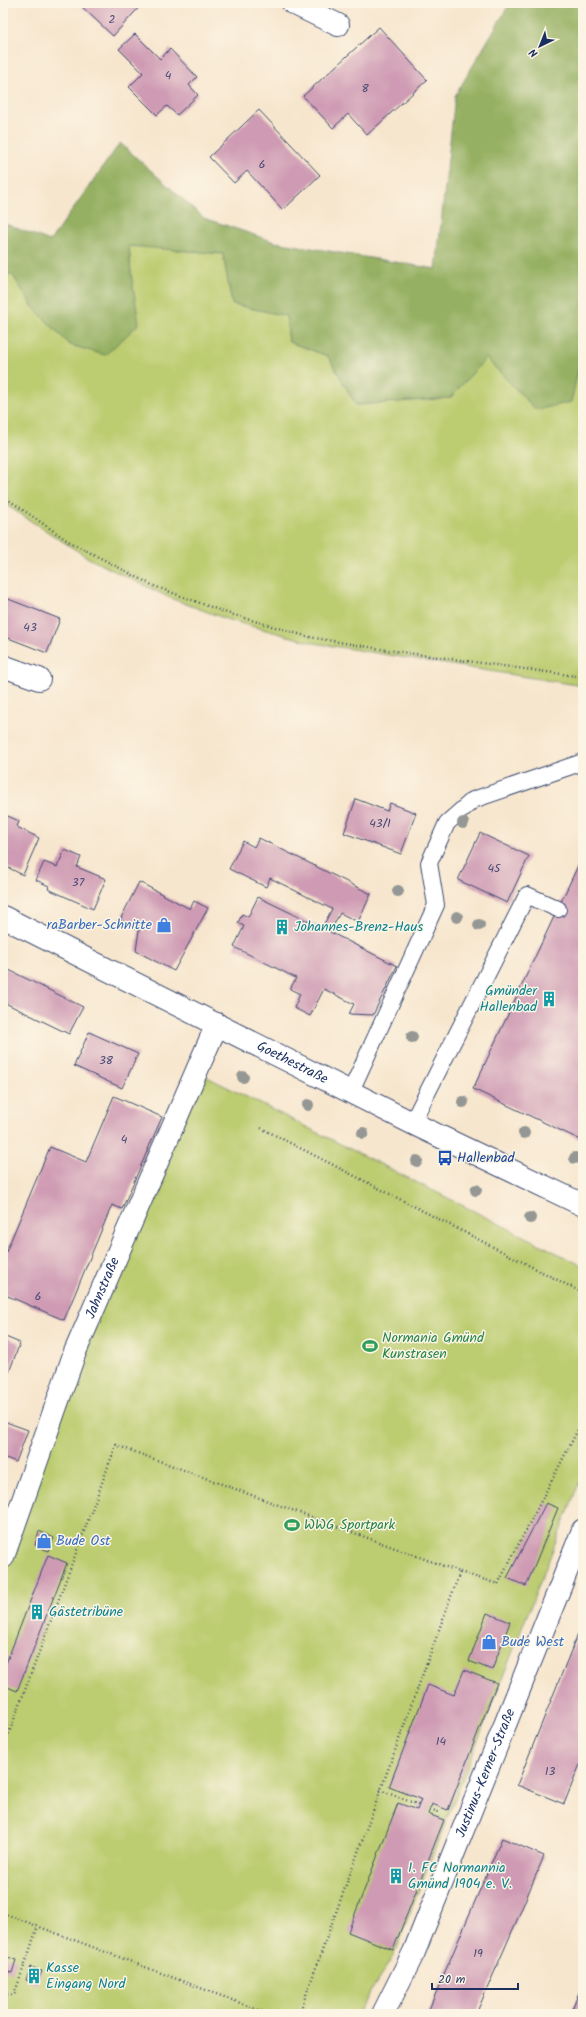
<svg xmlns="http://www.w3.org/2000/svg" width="586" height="2017" font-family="Kalam,sans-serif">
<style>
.green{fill:#bccc6f;stroke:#6c7e66}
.forest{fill:#95b062;stroke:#587060}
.building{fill:#cf9bb4}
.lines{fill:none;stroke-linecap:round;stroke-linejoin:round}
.service-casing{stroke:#3c4a6f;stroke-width:18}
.minor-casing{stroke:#3c4a6f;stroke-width:24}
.tertiary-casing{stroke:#3c4a6f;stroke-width:24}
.path{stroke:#3c4a6f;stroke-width:2.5;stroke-dasharray:1 3;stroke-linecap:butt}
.service{stroke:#fff;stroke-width:16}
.minor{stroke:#fff;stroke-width:22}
.tertiary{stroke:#fff;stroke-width:22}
.tree{fill:#949793}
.labels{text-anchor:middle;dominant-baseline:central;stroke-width:3;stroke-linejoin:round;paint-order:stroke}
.number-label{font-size:12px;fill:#484a74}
.shop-label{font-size:14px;fill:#366cbe;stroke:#fcf5e5;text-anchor:start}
.culture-label{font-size:14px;fill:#0d838f;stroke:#fcf5e5;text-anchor:start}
.street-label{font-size:14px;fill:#1b2f5e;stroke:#fcf5e5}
.transit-label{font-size:14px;fill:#164399;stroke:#fcf5e5;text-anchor:start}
.leisure-label{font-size:14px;fill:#27864d;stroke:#fcf5e5;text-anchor:start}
</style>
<rect width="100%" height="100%" fill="#fcf5e5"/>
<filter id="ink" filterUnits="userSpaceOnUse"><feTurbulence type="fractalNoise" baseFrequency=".025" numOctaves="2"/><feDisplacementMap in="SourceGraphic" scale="8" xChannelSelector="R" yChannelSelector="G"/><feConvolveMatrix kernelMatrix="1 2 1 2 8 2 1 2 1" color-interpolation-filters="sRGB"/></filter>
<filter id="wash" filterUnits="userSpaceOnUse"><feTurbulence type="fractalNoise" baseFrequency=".012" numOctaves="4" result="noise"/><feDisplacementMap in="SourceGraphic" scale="16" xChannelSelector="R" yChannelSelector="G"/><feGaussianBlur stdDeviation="0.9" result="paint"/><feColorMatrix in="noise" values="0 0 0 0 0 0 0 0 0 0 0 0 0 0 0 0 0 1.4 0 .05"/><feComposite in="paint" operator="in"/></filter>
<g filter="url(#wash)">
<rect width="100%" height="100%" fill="#f7e6ce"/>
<g class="green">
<path d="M129,245L223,254L232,304L286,316L289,342L328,356L356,405L450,398L486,358L536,409L571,402L583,347V686L314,643L229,620L170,598L90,559L3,503V275L12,274L33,307L131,273Z"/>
<path d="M199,1073L583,1266V1473L393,1956L357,2014H3V1576L78,1356Z"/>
</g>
<path class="forest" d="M510,3H583V347L571,402L536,410L486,358L450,398L356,405L328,356L289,342L286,316L232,304L223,254L129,246L131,273L139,324L105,355L70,345L33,307L12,274L3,275V223L50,241L120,143L204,218L275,242L436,269L455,96Z"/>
<g id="blocks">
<g class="building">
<path d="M78,3H143L113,36Z"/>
<path d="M379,27L427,80L367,135L348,114L333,128L303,96Z"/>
<path d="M135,34L160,59L170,49L197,77L189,85L198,95L177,115L167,106L157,115L129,87L143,73L119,49Z"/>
<path d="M259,110L320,175L283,210L247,171L234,183L209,157Z"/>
<path d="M3,597L60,619L47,653L3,636Z"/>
<path d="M356,799L387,811L390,803L416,813L401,854L344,833Z"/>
<path d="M3,814L19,821L17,827L39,838L23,875L3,865Z"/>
<path d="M480,833L529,856L507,903L458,880Z"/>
<path d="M259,838L371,894L358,922L340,913L330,932L397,966L373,1015L349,1014L354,1004L324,989L310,1016L294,1008L300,994L290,989L296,978L234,947L244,926L238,923L242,914L248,917L258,897L322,928L332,909L270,878L266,887L229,869L243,841L254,847Z"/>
<path d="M65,850L81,857L77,867L106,879L93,909L48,889L49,886L36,880L44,862L57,867Z"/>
<path d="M583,855V1141L473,1089Z"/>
<path d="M139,882L190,909L194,901L208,908L174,971L136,951L139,930L120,920Z"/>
<path d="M3,967L83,1007L69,1034L3,1002Z"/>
<path d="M89,1032L138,1054L122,1088L74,1066Z"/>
<path d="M114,1096L162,1117L122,1209L112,1205L64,1320L3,1294V1259L50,1147L86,1162Z"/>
<path d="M3,1336L20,1343L3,1388Z"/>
<path d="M3,1421L28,1430L16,1462L3,1457Z"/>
<path d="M546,1503L558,1508L526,1586L507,1578Z"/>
<path d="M39,1531L54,1538L48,1551L35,1545Z"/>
<path d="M48,1555L67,1563L17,1691L3,1685V1671Z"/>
<path d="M487,1613L510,1622L492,1670L469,1661Z"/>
<path d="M583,1621V1757L564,1804L517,1785Z"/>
<path d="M464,1670L497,1683L448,1810L432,1804L428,1814L444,1820L393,1950L348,1932L398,1803L417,1810L421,1799L389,1787L428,1685L454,1695Z"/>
<path d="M502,1838L544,1856L514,1927L476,2014H427Z"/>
<path d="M5,1956L16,1960L12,1973L3,1970Z"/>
<path d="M31,1967L42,1971L37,1984L26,1980Z"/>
<path d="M583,1983V2014H570Z"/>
</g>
</g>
</g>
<g filter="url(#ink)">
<use href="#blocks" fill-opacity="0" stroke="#3c4a6f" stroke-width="1"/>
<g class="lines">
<defs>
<g id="service">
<path d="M350,1093L436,905L429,863L447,823L473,800L583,762"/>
<path d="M412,1123L527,895L558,909"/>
</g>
<g id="minor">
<path d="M293,3L338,25"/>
<path d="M3,666L39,679"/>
<path id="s1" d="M3,1557L75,1352L217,1024"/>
<path id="s2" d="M383,2014L414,1952L583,1530"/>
</g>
<g id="tertiary">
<path id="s3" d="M3,917L412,1123L583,1205"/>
</g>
</defs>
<use href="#service" class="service-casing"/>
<use href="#minor" class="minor-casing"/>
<use href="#tertiary" class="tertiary-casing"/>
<g class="path">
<path d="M3,496L68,541L154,586L227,613L309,637L387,650L583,677"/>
<path d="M261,1128L583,1293"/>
<path d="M460,1572L498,1584L583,1420"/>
<path d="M3,1749L116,1445L460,1572L299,2014"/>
<path d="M380,1790L419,1805"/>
<path d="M430,1809L441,1813"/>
<path d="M3,1913L269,2014"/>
<path d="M3,1994L14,1995L38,1926"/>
</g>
<use href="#service" class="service"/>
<use href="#minor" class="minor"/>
<use href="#tertiary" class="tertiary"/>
</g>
<g class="tree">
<circle cx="463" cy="823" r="6"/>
<circle cx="398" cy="891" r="6"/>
<circle cx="457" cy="917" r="6"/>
<circle cx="479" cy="925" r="6"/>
<circle cx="412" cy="1037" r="6"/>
<circle cx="243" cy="1077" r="6"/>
<circle cx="463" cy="1102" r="6"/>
<circle cx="308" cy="1105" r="6"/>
<circle cx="363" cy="1133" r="6"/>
<circle cx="524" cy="1133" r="6"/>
<circle cx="575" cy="1158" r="6"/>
<circle cx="417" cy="1161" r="6"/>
<circle cx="476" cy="1190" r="6"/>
<circle cx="530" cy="1218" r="6"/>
</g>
</g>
<defs>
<symbol id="shop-bare" viewBox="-9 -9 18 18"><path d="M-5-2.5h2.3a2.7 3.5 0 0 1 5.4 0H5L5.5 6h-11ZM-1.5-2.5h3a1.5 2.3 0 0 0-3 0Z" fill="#3f7fe0" stroke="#fcf5e5" stroke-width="2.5" paint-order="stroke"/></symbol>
<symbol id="building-bare" viewBox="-9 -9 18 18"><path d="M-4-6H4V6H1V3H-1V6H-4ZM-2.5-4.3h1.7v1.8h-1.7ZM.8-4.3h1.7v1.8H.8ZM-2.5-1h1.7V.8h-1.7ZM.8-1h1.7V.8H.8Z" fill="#0f9aa8" stroke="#fcf5e5" stroke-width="2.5" paint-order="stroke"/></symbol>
<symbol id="bus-bare" viewBox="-9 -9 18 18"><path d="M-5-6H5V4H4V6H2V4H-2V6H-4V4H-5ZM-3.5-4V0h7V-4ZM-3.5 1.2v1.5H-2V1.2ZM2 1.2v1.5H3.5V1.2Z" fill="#1a4fb4" stroke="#fcf5e5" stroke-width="2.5" paint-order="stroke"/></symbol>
<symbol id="stadium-bare" viewBox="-9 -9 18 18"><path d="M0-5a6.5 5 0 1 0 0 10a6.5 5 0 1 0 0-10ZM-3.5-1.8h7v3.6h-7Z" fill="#2e9e5b" stroke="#fcf5e5" stroke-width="2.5" paint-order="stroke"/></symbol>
</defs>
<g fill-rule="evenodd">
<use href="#shop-bare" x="153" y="914" width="22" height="22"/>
<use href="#building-bare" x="271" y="916" width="22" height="22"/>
<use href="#building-bare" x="538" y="988" width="22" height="22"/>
<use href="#bus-bare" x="434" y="1147" width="22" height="22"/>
<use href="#stadium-bare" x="359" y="1335" width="22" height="22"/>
<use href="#stadium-bare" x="281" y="1514" width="22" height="22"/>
<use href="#shop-bare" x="33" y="1530" width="22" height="22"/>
<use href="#building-bare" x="26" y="1601" width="22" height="22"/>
<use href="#shop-bare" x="478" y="1631" width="22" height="22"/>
<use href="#building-bare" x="385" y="1865" width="22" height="22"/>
<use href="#building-bare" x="23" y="1965" width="22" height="22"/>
</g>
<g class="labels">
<g class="number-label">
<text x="112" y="19">2</text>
<text x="168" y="75">4</text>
<text x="365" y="88">8</text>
<text x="262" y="164">6</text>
<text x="30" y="627">43</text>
<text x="380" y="823">43/1</text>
<text x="494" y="868">45</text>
<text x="78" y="882">37</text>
<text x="106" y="1060">38</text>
<text x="124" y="1139">4</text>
<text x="38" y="1296">6</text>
<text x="441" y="1741">14</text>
<text x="550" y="1771">13</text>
<text x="478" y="1953">19</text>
</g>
<g class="shop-label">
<text x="152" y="925" text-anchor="end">raBarber-Schnitte</text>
<text x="56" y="1541">Bude Ost</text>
<text x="501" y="1642">Bude West</text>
</g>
<g class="culture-label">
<text x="294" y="927">Johannes-Brenz-Haus</text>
<text x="537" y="991" text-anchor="end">Gmünder<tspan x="537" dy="16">Hallenbad</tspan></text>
<text x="49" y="1612">Gästetribüne</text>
<text x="408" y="1868">1. FC Normannia<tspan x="408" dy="16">Gmünd 1904 e. V.</tspan></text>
<text x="46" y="1968">Kasse<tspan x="46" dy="16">Eingang Nord</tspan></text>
</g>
<g class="street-label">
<text stroke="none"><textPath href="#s3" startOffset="324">Goethestraße</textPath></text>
<text stroke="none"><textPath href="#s1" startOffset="287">Jahnstraße</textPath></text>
<text stroke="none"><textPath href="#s2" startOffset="262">Justinus-Kerner-Straße</textPath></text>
</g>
<g class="transit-label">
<text x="457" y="1158">Hallenbad</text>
</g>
<g class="leisure-label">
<text x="382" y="1338">Normania Gmünd<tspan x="382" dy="16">Kunstrasen</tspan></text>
<text x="304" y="1525">WWG Sportpark</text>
</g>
</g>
<rect width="586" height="2017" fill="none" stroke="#fcf5e5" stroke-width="16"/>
<g transform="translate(540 46) rotate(223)" stroke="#fcf5e5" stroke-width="3" paint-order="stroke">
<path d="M0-3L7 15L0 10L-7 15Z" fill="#1b2f5e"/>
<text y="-6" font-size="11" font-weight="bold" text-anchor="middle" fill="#1b2f5e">N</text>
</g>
<path d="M432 1983v6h86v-6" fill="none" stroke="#1b2f5e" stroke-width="2"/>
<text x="438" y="1983" font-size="12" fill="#1b2f5e" stroke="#fcf5e5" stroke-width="3" paint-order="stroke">20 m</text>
</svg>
